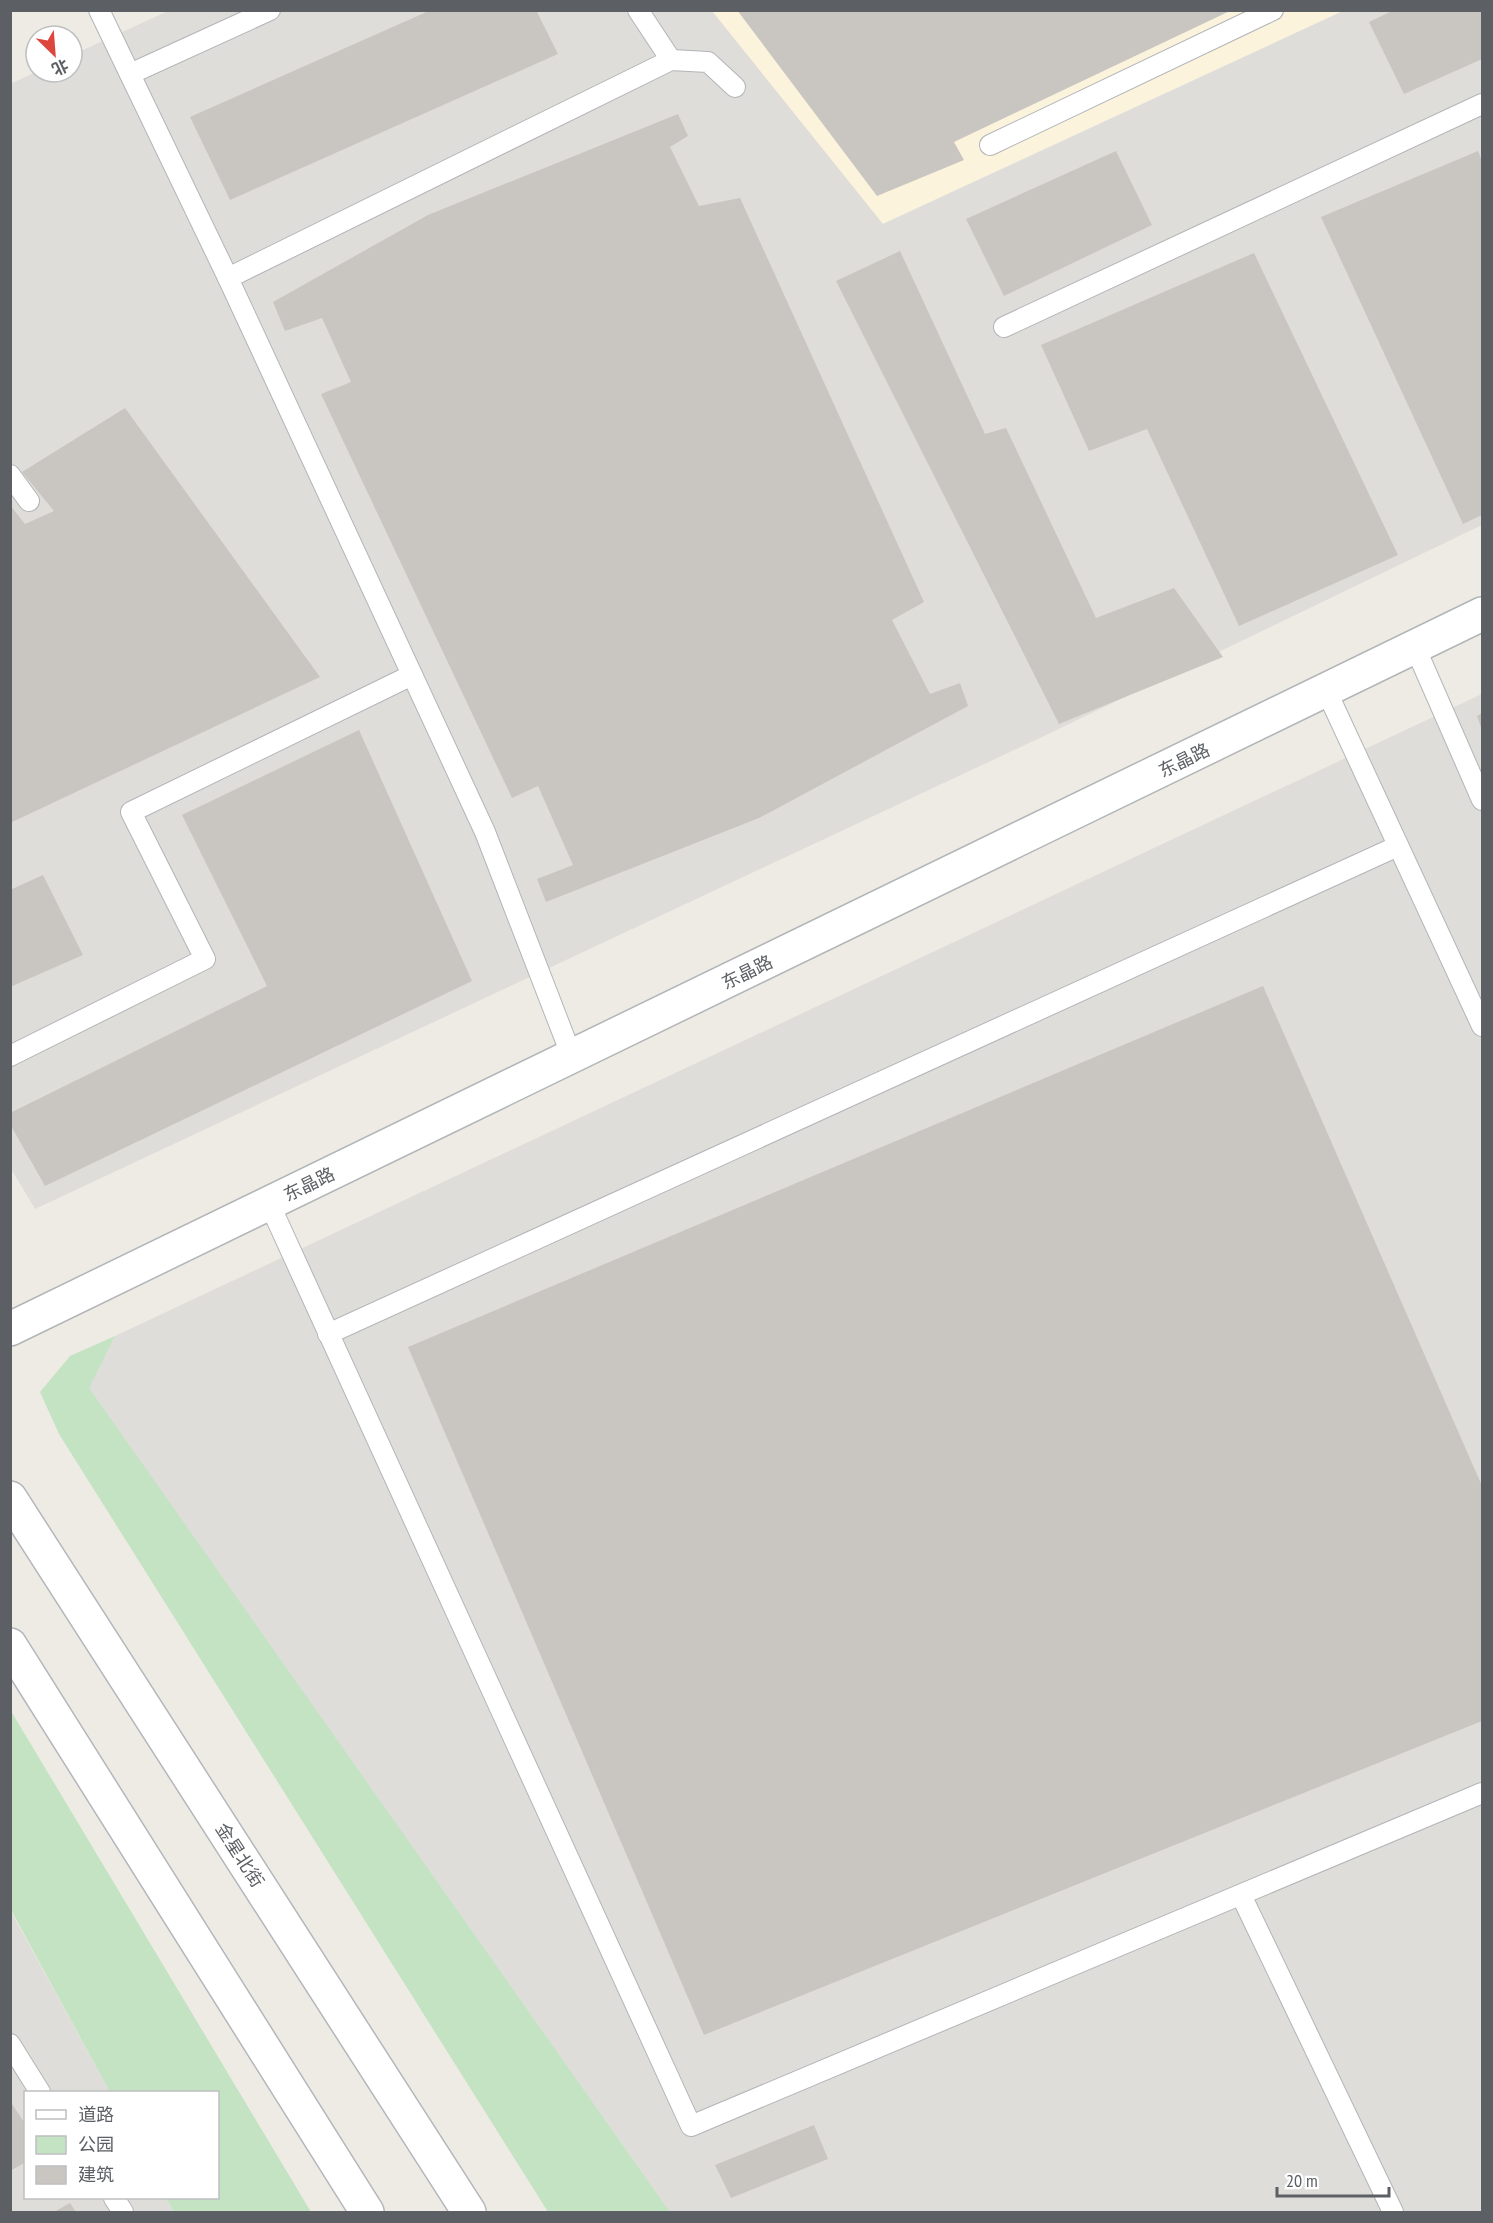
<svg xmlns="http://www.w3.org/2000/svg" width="1493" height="2223" font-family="'PT Sans Narrow','Noto Sans SC',sans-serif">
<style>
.commercial{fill:#fbf3dc}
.industrial{fill:#dfddd9}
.green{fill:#c3e3c3}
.building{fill:#c9c6c2}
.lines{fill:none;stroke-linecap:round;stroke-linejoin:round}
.service-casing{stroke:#b2b5b8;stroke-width:22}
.minor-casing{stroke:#b2b5b8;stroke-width:36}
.secondary-casing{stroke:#b3b7bb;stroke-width:36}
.service{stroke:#fff;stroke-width:20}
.minor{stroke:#fff;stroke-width:33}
.secondary{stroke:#fff;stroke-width:33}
.labels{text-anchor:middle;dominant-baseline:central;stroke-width:5;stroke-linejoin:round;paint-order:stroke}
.street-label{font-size:18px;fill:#5c6064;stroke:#fff}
</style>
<rect width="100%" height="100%" fill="#eeebe4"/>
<path class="commercial" d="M712,11H1343L882,224Z"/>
<g class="industrial">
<path d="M168,11H712L883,224L1343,11H1482V525L1042,737L35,1209L10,1167V84L36,72H72V55Z"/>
<path d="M1482,694V2212H670L88,1388L115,1336Z"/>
<path d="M10,1910L110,2092H26V2198H166L174,2212H11Z"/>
</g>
<g class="green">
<path d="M115,1336L89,1388L670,2212H548L59,1434L40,1392L70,1356Z"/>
<path d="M11,1711L311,2212H174L166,2198H218V2092H110L11,1910Z"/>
</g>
<g class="building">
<path d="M431,10H536L558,54L230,200L190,117Z"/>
<path d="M737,10H1232L954,142L964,160L877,196Z"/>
<path d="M1394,10H1482V59L1404,94L1369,22Z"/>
<path d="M678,114L688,136L670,147L699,206L740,198L924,602L892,620L930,694L960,683L968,706L759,818L546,902L537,879L573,865L538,786L512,798L321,394L351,382L322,318L285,331L273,302L428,215Z"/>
<path d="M1116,151L1152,225L1004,296L966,219Z"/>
<path d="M1478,151L1482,161V515L1463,524L1321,217Z"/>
<path d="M900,251L985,434L1006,428L1096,618L1174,588L1223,657L1059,724L836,281Z"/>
<path d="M1254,253L1398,555L1239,626L1147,429L1089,451L1041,345Z"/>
<path d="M125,408L320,677L10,823V505L25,524L54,511L22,472Z"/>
<path d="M1482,713V730L1477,716Z"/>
<path d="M359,730L472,981L45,1186L10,1124V1113L267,986L182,815Z"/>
<path d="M43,875L83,955L10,987V890Z"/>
<path d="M1263,986L1482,1486V1721L704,2035L408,1347Z"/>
<path d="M10,2101L26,2125V2162L10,2171Z"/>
<path d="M814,2125L828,2159L731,2198L715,2165Z"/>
<path d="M70,2203L76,2212H54Z"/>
</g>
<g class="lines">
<defs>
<g id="service">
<path d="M99,10L228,278L485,832L572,1057"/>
<path d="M638,10L671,60"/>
<path d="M130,74L270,10"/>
<path d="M990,145L1273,10"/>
<path d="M228,278L671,60L708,62L735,87"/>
<path d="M1004,327L1482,104"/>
<path d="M10,475L29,501"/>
<path d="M1415,647L1482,800"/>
<path d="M1326,690L1482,1026"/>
<path d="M10,1056L205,959L131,812L412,675"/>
<path d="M269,1203L691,2126L1482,1793"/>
<path d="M328,1334L1398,846"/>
<path d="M1241,1895L1393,2212"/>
<path d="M10,2044L40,2092"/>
<path d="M114,2198L123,2212"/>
</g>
<path id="minor" d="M10,1329L1482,614"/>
<g id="secondary">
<path d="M10,1498L469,2212"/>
<path d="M10,1645L367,2212"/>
</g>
</defs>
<use href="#service" class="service-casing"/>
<use href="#minor" class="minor-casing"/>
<use href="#secondary" class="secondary-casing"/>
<use href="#service" class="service"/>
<use href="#minor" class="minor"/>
<use href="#secondary" class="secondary"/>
</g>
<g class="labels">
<g class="street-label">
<text transform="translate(1184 760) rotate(-26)">东晶路</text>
<text transform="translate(747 972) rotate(-26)">东晶路</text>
<text transform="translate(309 1184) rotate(-26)">东晶路</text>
<text transform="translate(240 1855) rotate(57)">金星北街</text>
</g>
</g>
<rect width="1493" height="2223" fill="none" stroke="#5c6064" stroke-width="24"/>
<rect x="24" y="2091" width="195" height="108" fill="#ffffff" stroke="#bebfc1" stroke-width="1.5"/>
<rect x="36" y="2110" width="30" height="9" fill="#ffffff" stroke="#bebfc1" stroke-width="1.5"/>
<text x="78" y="2121" font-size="18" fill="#5c6064">道路</text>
<rect x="36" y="2136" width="30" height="18" fill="#c3e3c3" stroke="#bebfc1" stroke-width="1.5"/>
<text x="78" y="2151" font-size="18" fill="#5c6064">公园</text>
<rect x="36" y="2166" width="30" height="18" fill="#c9c6c2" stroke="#bebfc1" stroke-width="1.5"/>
<text x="78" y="2181" font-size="18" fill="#5c6064">建筑</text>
<g transform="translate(54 54) rotate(155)"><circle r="28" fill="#ffffff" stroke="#bebfc1" stroke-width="1.5"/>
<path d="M0-4.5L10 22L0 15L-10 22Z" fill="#dc463c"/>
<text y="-9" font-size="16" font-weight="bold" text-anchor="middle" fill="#5c6064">北</text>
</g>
<path d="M1277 2187v9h112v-9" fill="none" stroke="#5c6064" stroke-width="3"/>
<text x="1286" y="2187" font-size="18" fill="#5c6064" stroke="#ffffff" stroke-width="4.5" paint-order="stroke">20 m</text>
</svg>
